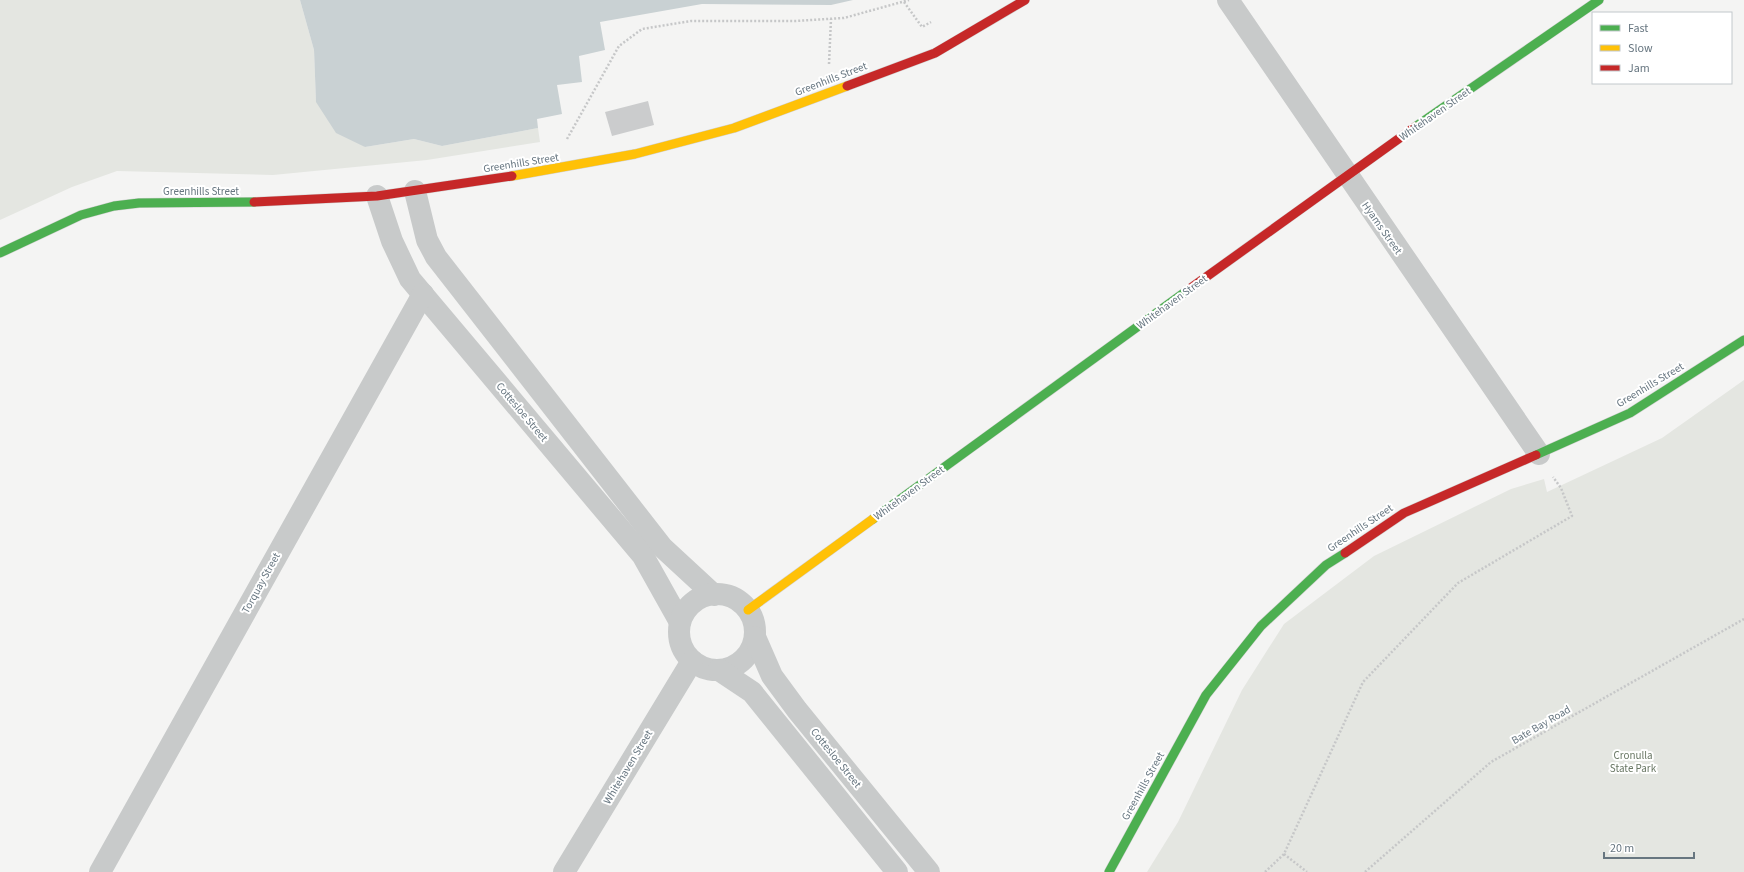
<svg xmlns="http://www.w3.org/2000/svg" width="1744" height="872" font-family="'Source Sans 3',sans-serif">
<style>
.green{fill:#e4e6e1}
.water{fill:#c9d1d3}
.building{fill:#cbcccd}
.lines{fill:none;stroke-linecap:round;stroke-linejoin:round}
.fast-casing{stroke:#d1d1d1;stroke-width:10}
.slow-casing{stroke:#d1d1d1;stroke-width:10}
.jam-casing{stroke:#d1d1d1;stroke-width:10}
.path{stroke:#c6c7c8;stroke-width:2.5;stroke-dasharray:2 2;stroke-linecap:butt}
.street{stroke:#c8caca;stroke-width:22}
.fast{stroke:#4caf50;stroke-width:9}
.slow{stroke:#ffc107;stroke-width:9}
.jam{stroke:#c62828;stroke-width:9}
.labels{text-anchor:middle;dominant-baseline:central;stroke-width:4;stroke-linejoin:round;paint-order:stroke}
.street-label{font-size:11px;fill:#677680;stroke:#fff}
.park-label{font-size:11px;fill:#6a7865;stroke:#fff}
</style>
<rect width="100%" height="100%" fill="#f4f4f3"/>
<g class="green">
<path d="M0,0H300L314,50L316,101L365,147L414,139L442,146L538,128L540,142L427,160L273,175L117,171L72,187L0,220Z"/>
<path d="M1744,380V872H1147L1178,822L1242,690L1284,624L1374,556L1511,489L1544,479L1547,492L1662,438Z"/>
</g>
<path class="water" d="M300,0H853L831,5L702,4L600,22L605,50L579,56L582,82L557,85L562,114L537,119L538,128L442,146L414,139L365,147L336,133L316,102L314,50Z"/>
<path class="building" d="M648,101L654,125L612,136L605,112Z"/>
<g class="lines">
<defs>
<g id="fast">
<path d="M1415,127L1599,0"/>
<path d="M0,253L81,215L114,206L139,203L254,202"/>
<path d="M1536,455L1630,413L1744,340"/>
<path d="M873,519L1188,290"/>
<path d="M1109,872L1206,695L1261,626L1326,565L1345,553"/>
</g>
<g id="slow">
<path d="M512,176L635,154L734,128L847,86"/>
<path d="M748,610L873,519"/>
</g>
<g id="jam">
<path d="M847,86L935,53L1025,0"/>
<path d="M254,202L377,196L512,176"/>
<path d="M1188,290L1415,127"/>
<path d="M1345,553L1404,513L1536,455"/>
</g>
</defs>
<use href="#fast" class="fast-casing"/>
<use href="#slow" class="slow-casing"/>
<use href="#jam" class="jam-casing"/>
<g class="path">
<path d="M904,2L922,27L931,22"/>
<path d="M829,64L831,19"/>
<path d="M567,139L619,46L642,29L691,21H796L844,18L909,0"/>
<path d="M1284,854L1307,872"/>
<path d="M1265,872L1284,854L1363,682L1458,583L1572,516L1561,488L1553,477"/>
<path d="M1365,872L1491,762L1744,619"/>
</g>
<g class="street">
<path d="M1228,0L1539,454"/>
<path d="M415,191L427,240L436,257L662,547L714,595"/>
<path d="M377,196L392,241L410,279L643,556L680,622"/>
<circle cx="717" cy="632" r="38"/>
<path d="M755,637L772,676L797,710L929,872"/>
<path d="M719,670L752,692L897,872"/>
<path d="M100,872L423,294"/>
<path d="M564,872L692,661"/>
</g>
<use href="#fast" class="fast"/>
<use href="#slow" class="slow"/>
<use href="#jam" class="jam"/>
</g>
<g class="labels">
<g class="street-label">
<text transform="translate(831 79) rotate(-21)">Greenhills Street</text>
<text transform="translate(1435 114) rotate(-35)">Whitehaven Street</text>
<text transform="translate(521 163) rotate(-9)">Greenhills Street</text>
<text x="201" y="191">Greenhills Street</text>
<text transform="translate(1382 228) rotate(55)">Hyams Street</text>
<text transform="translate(1172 302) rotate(-36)">Whitehaven Street</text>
<text transform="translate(1650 385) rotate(-31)">Greenhills Street</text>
<text transform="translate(522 412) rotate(50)">Cottesloe Street</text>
<text transform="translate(909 493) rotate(-36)">Whitehaven Street</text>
<text transform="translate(1360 528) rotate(-34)">Greenhills Street</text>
<text transform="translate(261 583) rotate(-61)">Torquay Street</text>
<text transform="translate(1541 725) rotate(-30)">Bate Bay Road</text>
<text transform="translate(836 758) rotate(51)">Cottesloe Street</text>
<text transform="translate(628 767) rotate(-59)">Whitehaven Street</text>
<text transform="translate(1143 786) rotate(-61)">Greenhills Street</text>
</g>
<g class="park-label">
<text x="1633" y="755">Cronulla<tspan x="1633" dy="13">State Park</tspan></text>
</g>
</g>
<rect x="1592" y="12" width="140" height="72" fill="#ffffff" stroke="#c2c8cc"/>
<rect x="1600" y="25" width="20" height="6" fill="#4caf50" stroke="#c2c8cc"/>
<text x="1628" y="32" font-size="12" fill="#677680">Fast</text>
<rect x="1600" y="45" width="20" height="6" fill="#ffc107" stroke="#c2c8cc"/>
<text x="1628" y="52" font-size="12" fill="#677680">Slow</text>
<rect x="1600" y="65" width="20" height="6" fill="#c62828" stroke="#c2c8cc"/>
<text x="1628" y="72" font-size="12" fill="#677680">Jam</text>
<path d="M1604 852v6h90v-6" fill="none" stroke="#677680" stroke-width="2"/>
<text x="1610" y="852" font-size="12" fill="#677680" stroke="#ffffff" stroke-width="3" paint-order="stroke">20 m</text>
</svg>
